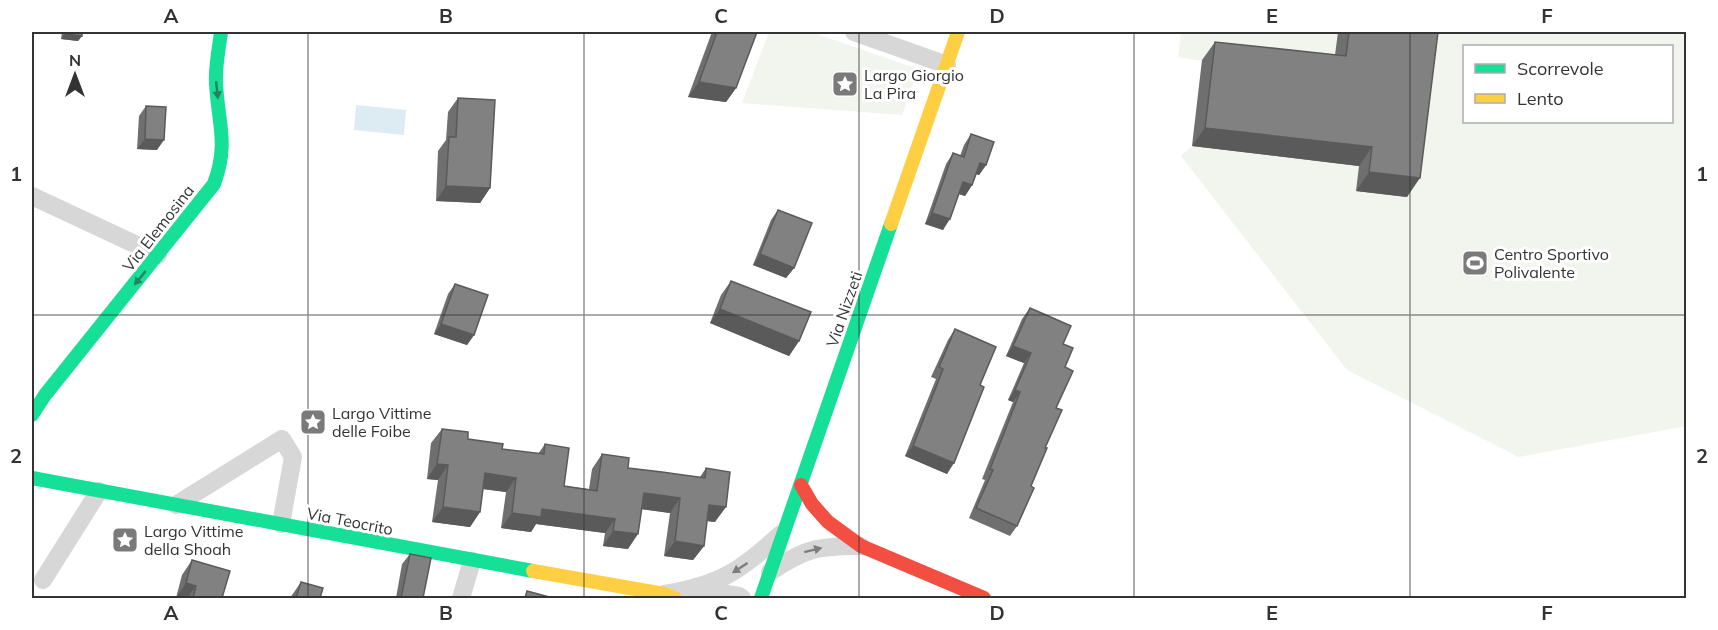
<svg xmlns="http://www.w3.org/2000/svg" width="1718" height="630" font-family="Mulish,sans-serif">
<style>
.green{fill:#f1f5ed;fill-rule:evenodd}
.water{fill:#ddebf3}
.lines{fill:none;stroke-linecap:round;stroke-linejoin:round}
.street{stroke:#d7d7d7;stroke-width:18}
.fast{stroke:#16e098;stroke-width:14}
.slow{stroke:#ffcf43;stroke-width:14}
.jam{stroke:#f24e42;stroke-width:14}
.wall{fill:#6f6f6f}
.shaded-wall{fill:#5a5a5a}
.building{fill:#818181;stroke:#5a5a5a;stroke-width:1.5}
.oneway{fill:#268160}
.oneway2{fill:#7d7d7d}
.grid{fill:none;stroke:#333;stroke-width:1.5;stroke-opacity:0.55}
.labels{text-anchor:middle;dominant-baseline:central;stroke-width:6;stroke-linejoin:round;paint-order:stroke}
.poi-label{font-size:16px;fill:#333;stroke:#fff;text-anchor:start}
.street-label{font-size:16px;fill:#333;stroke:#fff}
.neatline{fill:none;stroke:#333;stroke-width:2}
.grid-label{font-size:20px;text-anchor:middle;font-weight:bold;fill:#333}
</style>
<rect width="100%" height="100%" fill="#fff"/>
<g class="green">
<path d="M769,32H811L918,69L902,115L742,103Z"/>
<path d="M1181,32H1686V426L1519,457L1347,370L1181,156L1192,146L1202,61L1178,57ZM1464,46H1672V122H1464Z"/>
</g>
<path class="water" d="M356,105L406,110L404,135L354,130Z"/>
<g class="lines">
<g class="street">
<path d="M854,32L947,65"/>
<path d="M32,196L158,255"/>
<path d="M176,505L282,439L293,457L281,524"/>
<path d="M770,572C806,548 818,546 861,546"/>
<path d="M43,580L99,491"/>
<path d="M697,589L739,596L742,598"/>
<path d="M664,594C721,585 739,571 781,534"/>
<path d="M461,598L472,561"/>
</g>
<g class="fast">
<path d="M32,415L45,395L214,184C229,143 218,124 216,83C215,66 219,49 221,32"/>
<path d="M32,478L533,571"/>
<path d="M761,598L891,224"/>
</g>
<g class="slow">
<path d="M891,224L958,32"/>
<path d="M533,571L664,594L675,598"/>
</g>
<path class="jam" d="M801,485L812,504L828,522L861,546L984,598"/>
</g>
<g class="wall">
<path d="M62,32H82V36L78,41L61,39Z"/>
<path d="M712,32H757L736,88L726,102L688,97Z"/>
<path d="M1338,32H1438L1407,197L1356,191L1359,166L1192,146L1202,60L1215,42L1335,55Z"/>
<path d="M458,98L490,188L480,203L436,201L438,151L446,140L448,112Z"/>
<path d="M146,106L157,150L137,149L139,116Z"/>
<path d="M971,134L986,165L979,175L976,174L972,185L965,196L959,194L943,230L925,224L946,164L953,153L960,156L964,145Z"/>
<path d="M778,210L794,268L786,278L753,265L771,220Z"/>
<path d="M731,281L799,341L789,356L710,323L721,295Z"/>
<path d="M455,284L474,335L467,345L434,334L448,294Z"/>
<path d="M1030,308L1063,344L1065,367L1056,408L1045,448L1017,526L1010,536L969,518L985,480L982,479L1013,402L1008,400L1024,363L1006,356L1022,319Z"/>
<path d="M955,329L980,385L947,474L905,456L936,379L931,377L948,340Z"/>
<path d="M442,429L468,439L502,449L538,454L545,444L564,486L589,489L592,469L602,454L628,468L700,477L706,468L715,522L707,521L704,546L693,560L664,556L670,513L641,509L628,549L603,546L605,533L536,524L531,532L501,528L506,492L483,489L480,512L470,527L432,522L438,480L427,479L431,443Z"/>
<path d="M410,554L423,598H396L402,564Z"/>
<path d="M192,560L222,598H176L182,575Z"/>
<path d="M301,582L320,598H290Z"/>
</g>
<g class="shaded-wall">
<path d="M65,34L82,36L78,41L61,39Z"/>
<path d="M699,82L736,88L726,102L688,97Z"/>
<path d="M1205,128L1372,147L1359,166L1192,146Z"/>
<path d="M145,139L164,140L157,150L137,149Z"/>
<path d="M980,163L986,165L979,175L973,173Z"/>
<path d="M1369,172L1420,178L1407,197L1356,191Z"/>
<path d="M963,182L972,185L965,196L955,193Z"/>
<path d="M446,186L490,188L480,203L436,201Z"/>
<path d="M932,213L950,219L943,230L925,224Z"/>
<path d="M760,254L794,268L786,278L753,265Z"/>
<path d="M720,309L799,341L789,356L710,323Z"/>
<path d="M441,324L474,335L467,345L434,334Z"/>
<path d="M1013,346L1031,353L1024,363L1006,356Z"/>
<path d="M1015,390L1020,392L1013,402L1008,400Z"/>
<path d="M913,446L954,463L947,474L905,456Z"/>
<path d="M437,464L448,465L438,480L427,479Z"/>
<path d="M485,473L516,478L506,492L475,488Z"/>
<path d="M644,493L680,498L670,513L633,508Z"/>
<path d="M709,505L726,507L715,522L699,520Z"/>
<path d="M443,507L480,512L470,527L432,522Z"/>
<path d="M542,509L615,519L605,533L536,524L531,532L501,528L512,513Z"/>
<path d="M613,531L638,534L628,549L603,546Z"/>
<path d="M675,541L704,546L693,560L664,556Z"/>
<path d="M186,583L196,586L187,598H176Z"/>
</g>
<g class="building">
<path d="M65,32H82V36L65,34Z"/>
<path d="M717,32H757L736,88L699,82Z"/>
<path d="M1349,32H1438L1420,178L1369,172L1372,147L1205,128L1215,42L1346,56Z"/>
<path d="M458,98L495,100L490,188L446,186L449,137H456Z"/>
<path d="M146,106L166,107L164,140L145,139Z"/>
<path d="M971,134L994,142L986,165L980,163L972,185L963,182L950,219L932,213L953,153L964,157Z"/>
<path d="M778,210L812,223L794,268L760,254Z"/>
<path d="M731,281L811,312L799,341L720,309Z"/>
<path d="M455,284L488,295L474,335L441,324Z"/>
<path d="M1030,308L1071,326L1063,344L1073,348L1065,367L1073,371L1056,408L1062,410L1045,448H1047L1031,486L1034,488L1017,526L976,508L993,470L990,469L1020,392L1015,390L1031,353L1013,346Z"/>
<path d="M955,329L996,347L980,385L984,387L954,463L913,446L943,369L939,367Z"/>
<path d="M442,429L468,432V439L503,444L502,449L544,454L545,444L569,448L564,486L597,491L602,454L629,458L628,468L662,472L705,478L706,468L730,472L726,507L709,505L704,546L675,541L680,498L644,493L638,534L613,531L615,519L542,509L541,517L512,513L516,478L485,473L480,512L443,507L448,465L437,464Z"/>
<path d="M410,554L431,558L423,598H401Z"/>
<path d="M192,560L230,571L222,598H193L196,586L186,583Z"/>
<path d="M301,582L323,588L320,598H296Z"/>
<path d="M527,591L553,598H525Z"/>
</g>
<defs><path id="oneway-solid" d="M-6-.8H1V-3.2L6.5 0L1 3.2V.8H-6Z" transform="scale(1.5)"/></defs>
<g class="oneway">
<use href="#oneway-solid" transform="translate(217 90) rotate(84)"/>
<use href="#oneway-solid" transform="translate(140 278) rotate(129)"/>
</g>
<g class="oneway2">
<use href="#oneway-solid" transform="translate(813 550) rotate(-14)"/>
<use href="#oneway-solid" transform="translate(740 568) rotate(147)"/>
</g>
<path class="grid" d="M308,32V598M584,32V598M859,32V598M1134,32V598M1410,32V598M32,315H1686"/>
<defs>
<symbol id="sight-square" viewBox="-11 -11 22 22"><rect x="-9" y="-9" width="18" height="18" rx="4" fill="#7a7a7a" stroke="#fff"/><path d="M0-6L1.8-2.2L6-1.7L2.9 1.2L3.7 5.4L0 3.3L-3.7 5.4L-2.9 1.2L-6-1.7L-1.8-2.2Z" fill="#fff"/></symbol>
<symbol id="stadium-square" viewBox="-11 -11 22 22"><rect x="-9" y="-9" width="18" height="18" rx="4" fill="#7a7a7a" stroke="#fff"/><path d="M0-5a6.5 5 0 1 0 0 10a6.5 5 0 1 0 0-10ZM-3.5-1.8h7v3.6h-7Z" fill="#fff"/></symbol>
</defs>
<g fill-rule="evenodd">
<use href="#sight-square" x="830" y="69" width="30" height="30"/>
<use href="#stadium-square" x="1460" y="248" width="30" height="30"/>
<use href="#sight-square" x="298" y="407" width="30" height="30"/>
<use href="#sight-square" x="110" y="525" width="30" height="30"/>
</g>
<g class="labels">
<g class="poi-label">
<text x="864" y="75">Largo Giorgio<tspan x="864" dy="18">La Pira</tspan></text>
<text x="1494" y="254">Centro Sportivo<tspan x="1494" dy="18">Polivalente</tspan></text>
<text x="332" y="413">Largo Vittime<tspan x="332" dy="18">delle Foibe</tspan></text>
<text x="144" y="531">Largo Vittime<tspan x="144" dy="18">della Shoah</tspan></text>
</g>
<g class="street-label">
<text transform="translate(158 228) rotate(-52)">Via Elemosina</text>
<text transform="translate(844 309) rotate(-71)">Via Nizzeti</text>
<text transform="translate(350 521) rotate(11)">Via Teocrito</text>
</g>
</g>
<rect width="1718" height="630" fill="none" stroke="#ffffff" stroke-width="66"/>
<rect x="1463" y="45" width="210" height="78" fill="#ffffff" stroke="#adadad" stroke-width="1.5"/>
<rect x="1475" y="64" width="30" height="9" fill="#16e098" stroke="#adadad" stroke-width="1.5"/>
<text x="1517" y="75" font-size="18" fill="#333333">Scorrevole</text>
<rect x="1475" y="94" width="30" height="9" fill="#ffcf43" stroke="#adadad" stroke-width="1.5"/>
<text x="1517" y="105" font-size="18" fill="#333333">Lento</text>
<g transform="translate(75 75)" stroke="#ffffff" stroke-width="4.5" paint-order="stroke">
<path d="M0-4.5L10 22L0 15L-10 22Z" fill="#333333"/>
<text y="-9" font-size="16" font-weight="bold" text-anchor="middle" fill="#333333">N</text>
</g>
<rect x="33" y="33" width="1652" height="564" class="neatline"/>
<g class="grid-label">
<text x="171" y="23">A</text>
<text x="446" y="23">B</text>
<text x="721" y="23">C</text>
<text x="997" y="23">D</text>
<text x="1272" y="23">E</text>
<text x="1547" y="23">F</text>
<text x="16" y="181">1</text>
<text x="1702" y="181">1</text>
<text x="16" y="463">2</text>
<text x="1702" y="463">2</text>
<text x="171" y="620">A</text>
<text x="446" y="620">B</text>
<text x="721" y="620">C</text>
<text x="997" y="620">D</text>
<text x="1272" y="620">E</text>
<text x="1547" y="620">F</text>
</g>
</svg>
